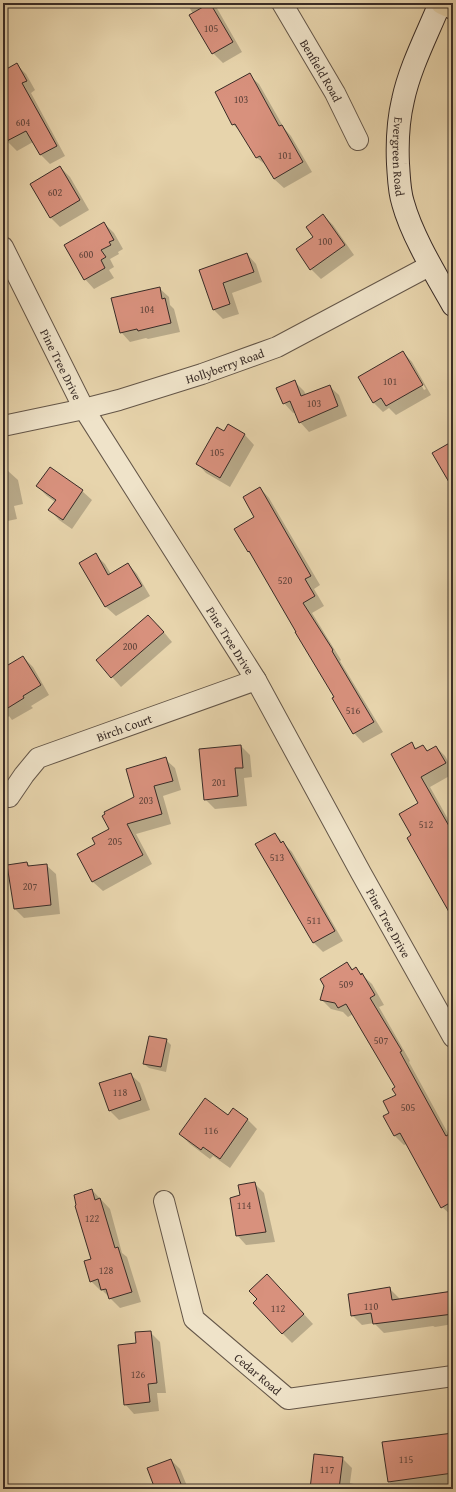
<svg xmlns="http://www.w3.org/2000/svg" width="456" height="1492" font-family="'Gentium Book Plus',serif">
<style>
.shadow{fill:#0003;fill-rule:evenodd}
.building{fill:#d8917d;stroke:#392c27}
.lines{fill:none;stroke-linecap:round;stroke-linejoin:round}
.street-casing{stroke:#645648;stroke-width:22}
.secondary-casing{stroke:#392c27;stroke-width:24}
.primary-casing{stroke:#392c27;stroke-width:24}
.street{stroke:#efe3c9;stroke-width:20}
.secondary{stroke:#efe3c9;stroke-width:22}
.primary{stroke:#e7d4ac;stroke-width:22}
.labels{text-anchor:middle;dominant-baseline:central;stroke-width:3.5;stroke-linejoin:round;paint-order:stroke}
.number-label{font-size:10px;fill:#61453c}
.street-label{font-size:12px;fill:#392c27;stroke:#efe3c9}
</style>
<rect width="100%" height="100%" fill="#e7d4ac"/>
<filter id="stains"><feTurbulence type="fractalNoise" baseFrequency=".005" numOctaves="4"/><feColorMatrix values="0 0 0 0 .2 0 0 0 0 .09 0 0 0 0 .02 0 0 0 .5 -.17"/></filter>
<radialGradient id="worn" r=".72"><stop offset=".6" stop-color="#630" stop-opacity="0"/><stop offset="1" stop-color="#630" stop-opacity=".3"/></radialGradient>
<g class="shadow">
<path d="M187,3H214L242,52L223,63L213,53L191,15L193,14Z"/>
<path d="M3,58L9,69L17,65L26,74L35,90L31,93L65,156L50,164L40,154L33,142L17,151L7,141L3,133Z"/>
<path d="M249,75L259,84L284,128L291,136L312,172L284,188L274,179L267,166L257,158L242,134L233,124Z"/>
<path d="M60,167L70,177L89,210L60,227L50,217Z"/>
<path d="M323,215L333,225L354,255L321,279L311,269L297,250L314,237Z"/>
<path d="M104,223L114,233L123,249L118,252L119,254L110,259L114,267L109,270L114,278L94,289L85,279Z"/>
<path d="M247,254L256,264L262,282L232,293L239,314L223,319L214,310L200,270Z"/>
<path d="M159,288L169,297L170,305L174,309L180,332L148,339L146,338L130,342L121,332Z"/>
<path d="M403,352L412,362L431,395L396,415L389,408L383,412L373,402ZM408,362H410L426,389L424,390Z"/>
<path d="M294,381L304,391L306,395L329,386L339,395L347,416L309,432L300,422L296,412L293,413L284,403Z"/>
<path d="M228,425L245,435L254,445L230,487L206,473L197,463L224,432Z"/>
<path d="M8,471L18,480L23,504L14,506L17,519L3,522V472Z"/>
<path d="M37,486L82,491L92,500L72,529L59,520L50,510L55,502L47,496Z"/>
<path d="M260,488L269,498L320,585L314,589L324,606L312,613L341,660L340,661L383,732L363,743L354,733L336,697L252,555L248,552L256,518Z"/>
<path d="M95,554L105,564L111,574L128,564L137,574L150,596L116,616L106,607L80,563Z"/>
<path d="M158,625L172,642L121,687L97,660Z"/>
<path d="M23,657L33,667L49,695L31,706L33,708L12,720L9,716L3,722V669Z"/>
<path d="M411,744L417,749L423,746L428,751L436,747L445,756L453,770V774L430,787L453,828V917L412,836L419,803Z"/>
<path d="M241,746L250,755L252,777L244,778L247,806L215,809L205,799Z"/>
<path d="M165,759L175,768L181,790L163,796L171,824L136,834L152,864L103,891L93,882L78,854L97,845Z"/>
<path d="M275,834L292,852L343,941L323,952L314,943L256,844Z"/>
<path d="M27,863L31,867L46,865L56,874L60,914L24,918L15,909Z"/>
<path d="M347,964L354,970L356,969L372,984L384,1005L379,1007L410,1061L409,1062L450,1137L453,1140V1216H452L442,1207L407,1144L404,1145L395,1136L384,1116L390,1113L397,1095L396,1088L353,1014L348,1017L343,1012L331,1009L322,1000Z"/>
<path d="M166,1040L171,1045L166,1072L149,1068L144,1064Z"/>
<path d="M130,1074L140,1083L150,1110L119,1120L110,1111Z"/>
<path d="M233,1109L248,1120L257,1129L230,1168L213,1156L210,1159L190,1144L180,1134L229,1116Z"/>
<path d="M254,1183L264,1193L275,1242L246,1245L237,1235L242,1196Z"/>
<path d="M92,1190L110,1209L122,1253L127,1257L141,1302L120,1308L102,1290L101,1291L91,1281Z"/>
<path d="M277,1285L313,1324L292,1343L282,1333L258,1299Z"/>
<path d="M389,1288L399,1298V1300L453,1292V1324L435,1327L433,1326L384,1333L374,1323L362,1325L352,1315Z"/>
<path d="M150,1332L160,1342L166,1393H157L159,1411L134,1414L125,1404L137,1344Z"/>
<path d="M453,1432V1484L413,1489H396L389,1482L447,1435V1433Z"/>
<path d="M342,1458L352,1468L350,1483L354,1484L359,1489H311Z"/>
<path d="M171,1460L180,1469L187,1486L189,1485L192,1489H156Z"/>
</g>
<g class="building">
<path d="M210,3L233,42L212,54L189,15Z"/>
<path d="M17,63L27,81L22,83L57,146L40,155L26,131L3,143V71Z"/>
<path d="M250,73L279,126L282,125L303,162L274,179L260,156L256,158L235,124L232,125L215,92Z"/>
<path d="M60,166L80,200L50,218L30,184Z"/>
<path d="M323,214L345,245L310,270L296,249L313,237L306,227Z"/>
<path d="M104,222L114,240L109,242L111,245L101,250L106,257L101,260L105,268L84,280L64,245Z"/>
<path d="M247,253L254,272L223,283L230,304L213,310L199,270Z"/>
<path d="M160,287L162,299L165,298L171,323L138,331L137,329L120,333L111,298Z"/>
<path d="M403,351L423,385L386,406L381,398L373,403L358,377Z"/>
<path d="M295,380L301,396L330,385L338,406L299,423L290,401L283,404L276,388Z"/>
<path d="M228,424L245,434L220,478L196,464L217,427L224,431Z"/>
<path d="M453,441V489L432,453Z"/>
<path d="M50,467L83,490L63,520L48,510L56,500L36,486Z"/>
<path d="M260,487L311,576L305,579L315,596L303,603L333,650L332,651L374,722L353,734L332,698L334,697L295,632H296L249,551L248,552L234,529L254,517L243,497Z"/>
<path d="M96,553L108,575L128,563L142,586L105,607L79,563Z"/>
<path d="M148,615L164,632L111,678L96,660Z"/>
<path d="M23,656L41,685L23,696L24,698L3,711V668Z"/>
<path d="M412,742L415,749L423,745L427,751L436,746L446,763L421,777L453,833V919L407,838L411,835L399,814L418,803L391,754Z"/>
<path d="M241,745L243,768H235L238,796L204,800L199,749Z"/>
<path d="M166,757L173,781L154,786L162,814L127,824L143,855L92,882L77,854L95,844L92,838L109,829L102,816L105,814L104,812L134,797L126,769Z"/>
<path d="M275,833L281,843L283,841L335,931L313,943L255,844Z"/>
<path d="M27,862L28,866L47,864L51,905L14,909L7,865Z"/>
<path d="M347,962L352,970L356,967L361,975L362,973L375,995L370,998L402,1051L400,1052L446,1136L453,1132V1201L441,1208L400,1133L394,1136L383,1116L389,1113L383,1101L396,1095L392,1089L395,1087L346,1004L338,1008L335,1003L320,1000L324,986L320,979Z"/>
<path d="M149,1036L167,1039L161,1067L143,1064Z"/>
<path d="M131,1073L141,1100L109,1111L99,1083Z"/>
<path d="M205,1098L228,1115L233,1108L248,1119L220,1159L203,1147L201,1150L179,1134Z"/>
<path d="M255,1182L266,1232L236,1236L230,1198L240,1195L238,1185Z"/>
<path d="M92,1189L95,1200L100,1198L115,1248L118,1247L132,1292L109,1299L106,1289L101,1290L98,1279L90,1282L84,1261L91,1259L75,1206L76,1205L74,1195Z"/>
<path d="M267,1274L304,1314L282,1334L253,1303L257,1299L249,1291Z"/>
<path d="M390,1287L392,1300L453,1291V1314L373,1324L371,1313L351,1316L348,1294Z"/>
<path d="M151,1331L157,1383L148,1384L150,1402L124,1405L118,1345L136,1343L135,1332Z"/>
<path d="M453,1433V1473L388,1482L382,1442Z"/>
<path d="M314,1454L343,1457L339,1489H310Z"/>
<path d="M171,1459L183,1489H155L147,1468Z"/>
</g>
<g class="lines">
<defs>
<g id="street">
<path id="s1" d="M282,3L335,93L358,140"/>
<path id="s2" d="M3,247L84,409L256,680L361,873L453,1037"/>
<path id="s3" d="M3,426L84,409L119,400L202,374L277,347L431,265"/>
<path id="s4" d="M9,797L24,775L38,758L256,680"/>
<path id="s5" d="M164,1201L194,1319L288,1399L453,1376"/>
</g>
<g id="secondary">
<path id="s6" d="M440,3C427,35 410,67 403,100C398,121 397,142 398,164C399,177 399,191 403,203C412,236 436,275 453,305"/>
</g>
<path id="primary" d="M442,3L453,8"/>
</defs>
<use href="#street" class="street-casing"/>
<use href="#secondary" class="secondary-casing"/>
<use href="#primary" class="primary-casing"/>
<use href="#street" class="street"/>
<use href="#secondary" class="secondary"/>
<use href="#primary" class="primary"/>
</g>
<g class="labels">
<g class="number-label">
<text x="211" y="28">105</text>
<text x="241" y="99">103</text>
<text x="23" y="122">604</text>
<text x="285" y="155">101</text>
<text x="55" y="192">602</text>
<text x="325" y="241">100</text>
<text x="86" y="254">600</text>
<text x="147" y="309">104</text>
<text x="390" y="381">101</text>
<text x="314" y="403">103</text>
<text x="217" y="452">105</text>
<text x="285" y="580">520</text>
<text x="130" y="646">200</text>
<text x="353" y="710">516</text>
<text x="219" y="782">201</text>
<text x="146" y="800">203</text>
<text x="426" y="824">512</text>
<text x="115" y="841">205</text>
<text x="277" y="857">513</text>
<text x="30" y="886">207</text>
<text x="314" y="920">511</text>
<text x="346" y="984">509</text>
<text x="381" y="1040">507</text>
<text x="120" y="1092">118</text>
<text x="408" y="1107">505</text>
<text x="211" y="1130">116</text>
<text x="244" y="1205">114</text>
<text x="92" y="1218">122</text>
<text x="106" y="1270">128</text>
<text x="371" y="1306">110</text>
<text x="278" y="1308">112</text>
<text x="138" y="1374">126</text>
<text x="406" y="1459">115</text>
<text x="327" y="1469">117</text>
</g>
<g class="street-label">
<text stroke="none"><textPath href="#s1" startOffset="78">Benfield Road</textPath></text>
<text stroke="none"><textPath href="#s6" startOffset="161">Evergreen Road</textPath></text>
<text stroke="none"><textPath href="#s2" startOffset="131">Pine Tree Drive</textPath></text>
<text stroke="none"><textPath href="#s3" startOffset="230">Hollyberry Road</textPath></text>
<text stroke="none"><textPath href="#s2" startOffset="455">Pine Tree Drive</textPath></text>
<text stroke="none"><textPath href="#s4" startOffset="140">Birch Court</textPath></text>
<text stroke="none"><textPath href="#s2" startOffset="779">Pine Tree Drive</textPath></text>
<text stroke="none"><textPath href="#s5" startOffset="206">Cedar Road</textPath></text>
</g>
</g>
<rect width="456" height="1492" fill="none" stroke="#e7d4ac" stroke-width="16"/>
<rect x="4" y="4" width="448" height="1484" fill="none" stroke="#392c27" stroke-width="2"/>
<rect x="8" y="8" width="440" height="1476" fill="none" stroke="#392c27"/>
<rect width="100%" height="100%" filter="url(#stains)"/>
<rect width="100%" height="100%" fill="url(#worn)"/>
</svg>
